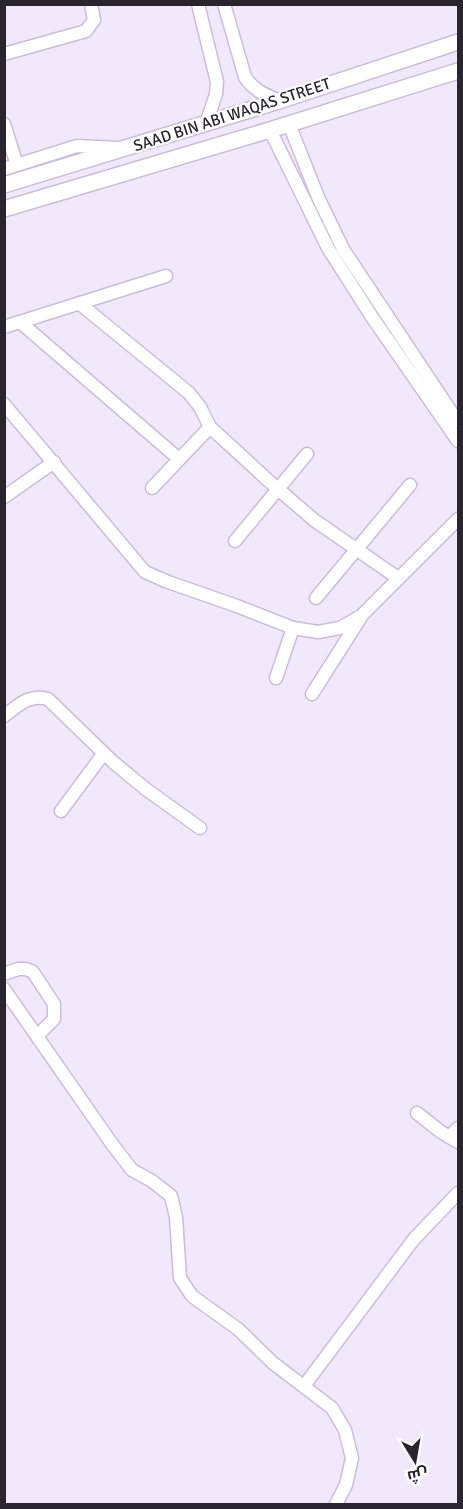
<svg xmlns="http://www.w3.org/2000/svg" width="463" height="1509" font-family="Signika,Cairo,sans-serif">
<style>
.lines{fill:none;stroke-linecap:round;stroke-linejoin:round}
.minor-casing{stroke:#ccbcda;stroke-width:15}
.major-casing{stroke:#ccbcda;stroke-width:18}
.minor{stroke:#fff;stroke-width:12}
.major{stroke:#fff;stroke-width:15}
.labels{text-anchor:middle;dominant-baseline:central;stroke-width:4.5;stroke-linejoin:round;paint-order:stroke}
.street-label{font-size:16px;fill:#2a242f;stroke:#fff}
</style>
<rect width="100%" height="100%" fill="#f2e8fb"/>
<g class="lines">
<defs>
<g id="minor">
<path d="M198,4L217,82L216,94L206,124"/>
<path d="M224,4L245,77C253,90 266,95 279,101"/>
<path d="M4,54L86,31L94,20L91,4"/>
<path d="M4,124L17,165"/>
<path d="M289,124L318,197L343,249L458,422"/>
<path d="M270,130L328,248L372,317L458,441"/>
<path d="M4,169L77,146L117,148"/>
<path d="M79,303L189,393L200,407L210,427L271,483L314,520L398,578"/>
<path d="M20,322L179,459"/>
<path d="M4,327L166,276"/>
<path d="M4,404L145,572L168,582L237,606L293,628L318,632L340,628L361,616L458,519"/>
<path d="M152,488L210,427"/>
<path d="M4,497L54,462"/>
<path d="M235,541L307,454"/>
<path d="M316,598L410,485"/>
<path d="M276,678L293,628"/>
<path d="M312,694L361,617"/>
<path d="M4,716C19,705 28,694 48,699L113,762L147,790L200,828"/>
<path d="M61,811L104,753"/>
<path d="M4,974L18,969H26L33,972L54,1004V1019L37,1036"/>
<path d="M4,989L112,1144L132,1170L152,1181L171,1196L176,1217L180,1278L192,1296L238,1329L273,1363L332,1408L345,1430L352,1458L346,1485L336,1504"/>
<path d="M417,1113L441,1132L458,1142"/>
<path d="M449,1137L458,1128"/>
<path d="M304,1386L414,1239L458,1193"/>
</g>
<g id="major">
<path d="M4,185L279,101L458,42"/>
<path d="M4,209L270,130L458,71"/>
</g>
</defs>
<use href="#minor" class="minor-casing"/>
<use href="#major" class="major-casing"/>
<use href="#minor" class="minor"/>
<use href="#major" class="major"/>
</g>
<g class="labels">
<g class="street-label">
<text transform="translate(232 115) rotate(-18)">SAAD BIN ABI WAQAS STREET</text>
</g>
</g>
<rect width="463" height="1509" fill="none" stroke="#2a242f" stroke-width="12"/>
<g transform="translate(415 1461) rotate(169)" stroke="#ffffff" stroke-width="4.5" paint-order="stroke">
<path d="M0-4.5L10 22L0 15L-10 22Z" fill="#2a242f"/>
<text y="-9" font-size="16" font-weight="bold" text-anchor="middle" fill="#2a242f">ش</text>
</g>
</svg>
